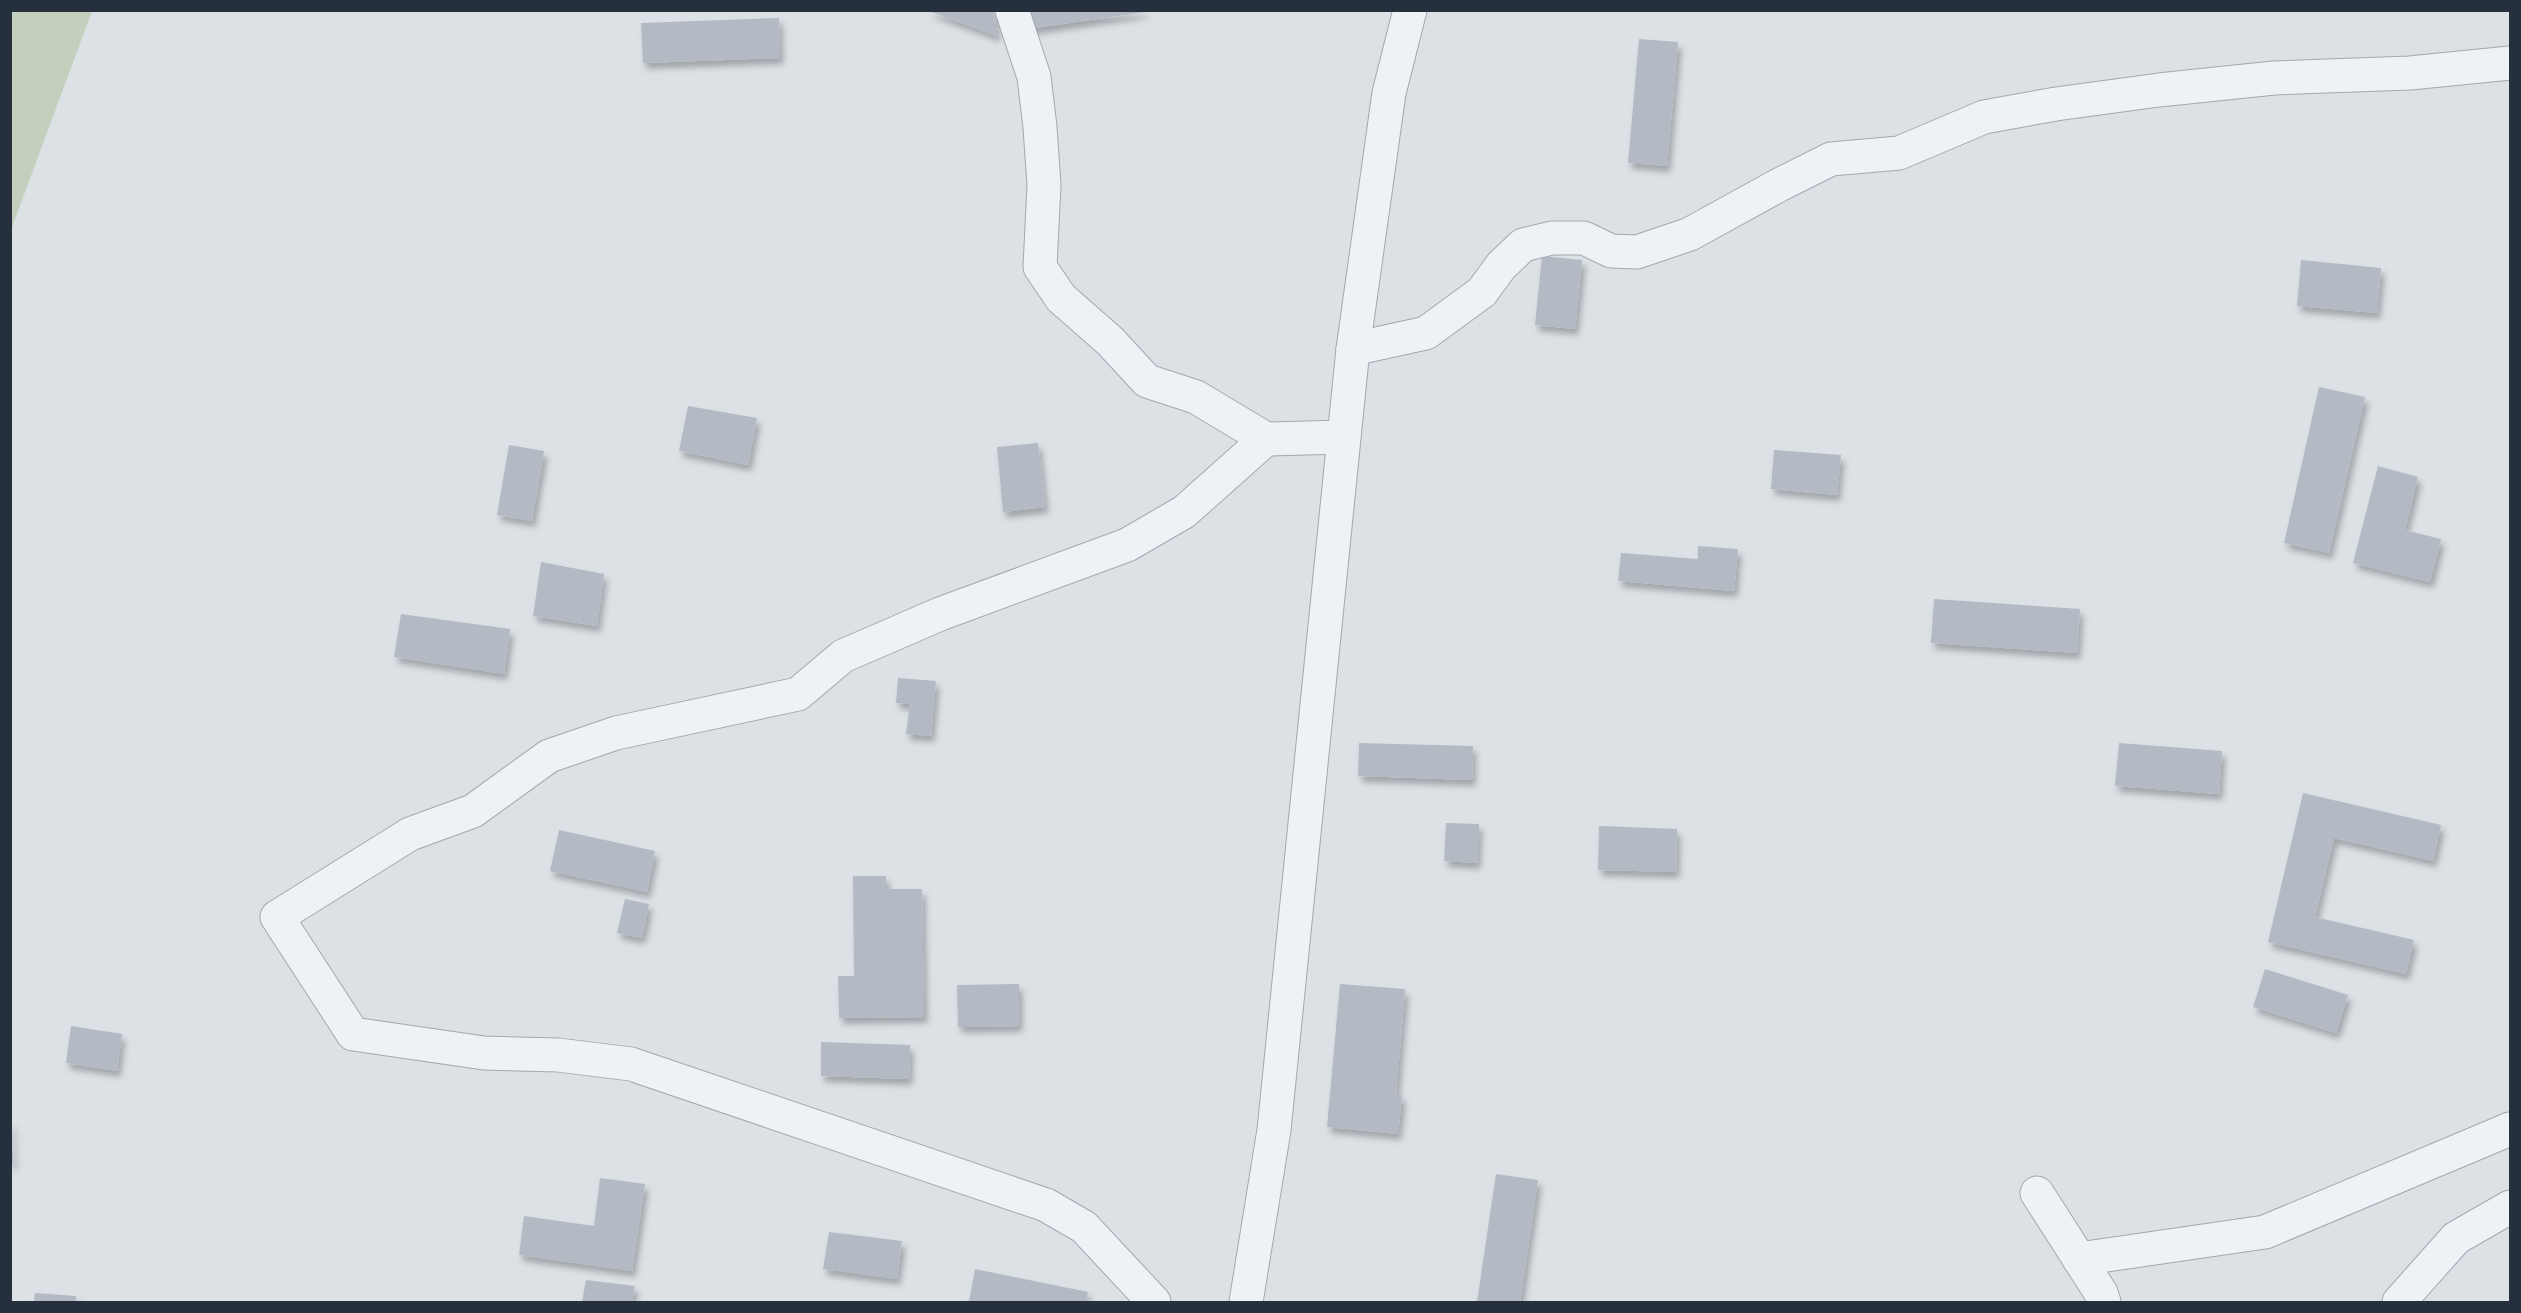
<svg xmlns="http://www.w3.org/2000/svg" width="2521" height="1313" font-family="'IBM Plex Sans',sans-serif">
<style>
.green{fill:#c3d0bd}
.building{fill:#b3bac3;filter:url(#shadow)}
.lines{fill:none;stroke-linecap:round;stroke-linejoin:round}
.minor-casing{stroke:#a2a8b0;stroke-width:35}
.minor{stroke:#eef1f5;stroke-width:33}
</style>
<defs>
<filter id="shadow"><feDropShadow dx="3.5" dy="6" stdDeviation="3" flood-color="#0004"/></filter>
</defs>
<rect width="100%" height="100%" fill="#dce1e6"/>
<path class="green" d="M11,10L92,11L11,230L10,11Z"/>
<g class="building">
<path d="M929,10H994L997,36L929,11Z"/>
<path d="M1026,10H1145V12L1028,29Z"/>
<path d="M779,18L780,58L643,63L641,23Z"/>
<path d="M1639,39L1678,42L1667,166L1628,163Z"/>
<path d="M1542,256L1582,260L1575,329L1535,325Z"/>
<path d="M2301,260L2381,268L2377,313L2297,306Z"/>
<path d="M2319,387L2365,397L2329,553L2284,543Z"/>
<path d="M688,406L757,418L748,465L679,451Z"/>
<path d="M1038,443L1045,507L1003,512L997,447Z"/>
<path d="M509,445L544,451L532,521L497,515Z"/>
<path d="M1774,450L1841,455L1837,495L1771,489Z"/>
<path d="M2378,466L2418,477L2405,530L2441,539L2430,582L2353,563Z"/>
<path d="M1698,546L1738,549L1734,591L1618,581L1621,553L1698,559Z"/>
<path d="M541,562L604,574L597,626L533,616Z"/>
<path d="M1934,599L2080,609L2077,653L1931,643Z"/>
<path d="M401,614L510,629L504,674L394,657Z"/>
<path d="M898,678L936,681L931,736L906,734L910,704L896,703Z"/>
<path d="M1359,743L1473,746L1472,780L1358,776Z"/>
<path d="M2119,743L2222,751L2219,794L2115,786Z"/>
<path d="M2303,793L2441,825L2433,861L2334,838L2315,917L2414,940L2406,974L2268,942Z"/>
<path d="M1446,823L1479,824L1477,863L1444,861Z"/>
<path d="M1599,826L1677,829L1676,872L1598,870Z"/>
<path d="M559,830L655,851L647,892L550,871Z"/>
<path d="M853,876H886V889H922L924,1017L839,1018L838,976H854Z"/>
<path d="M625,899L649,904L642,938L617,933Z"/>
<path d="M2265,969L2348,995L2336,1033L2253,1007Z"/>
<path d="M1019,984V1026L958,1027L957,985Z"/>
<path d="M1340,984L1405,989L1396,1095H1402L1398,1134L1327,1127Z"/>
<path d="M71,1026L122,1034L117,1071L66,1063Z"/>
<path d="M821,1042L910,1045L909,1079L821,1076Z"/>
<path d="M10,1122H12L13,1165H10Z"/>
<path d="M1496,1174L1538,1180L1520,1302H1477Z"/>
<path d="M600,1178L645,1184L632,1271L519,1255L524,1216L594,1226Z"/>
<path d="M829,1232L902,1241L897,1279L823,1269Z"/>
<path d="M975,1269L1088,1292L1086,1300L1094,1302H969Z"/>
<path d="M586,1280L635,1286L632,1302H582Z"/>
<path d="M35,1293L76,1296V1302H34Z"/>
</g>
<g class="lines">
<defs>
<g id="minor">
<path d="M1012,10L1034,77L1040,127L1044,185L1040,267L1061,298L1110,341L1147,381L1196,397L1266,439L1343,437"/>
<path d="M1353,349L1426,333L1482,292L1501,266L1523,245L1552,238H1584L1611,251L1637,252L1690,234L1779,185L1831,159L1899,153L1984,117L2056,104L2159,90L2274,78L2410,73L2510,63"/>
<path d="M2037,1193L2101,1293L2104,1302"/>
<path d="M2079,1259L2265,1232L2510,1129"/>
<path d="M1154,1302L1084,1227L1046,1205L631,1064L558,1055L484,1053L353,1034L277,917L410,834L473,811L549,756L616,733L798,694L843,656L940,614L1127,545L1184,512L1266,439"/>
<path d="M1246,1302L1274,1130L1353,349L1389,93L1410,10"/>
<path d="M2399,1302L2456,1238L2510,1207"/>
</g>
</defs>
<use href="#minor" class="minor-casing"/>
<use href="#minor" class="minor"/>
</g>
<rect width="2521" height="1313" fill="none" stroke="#262f3c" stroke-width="24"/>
</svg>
